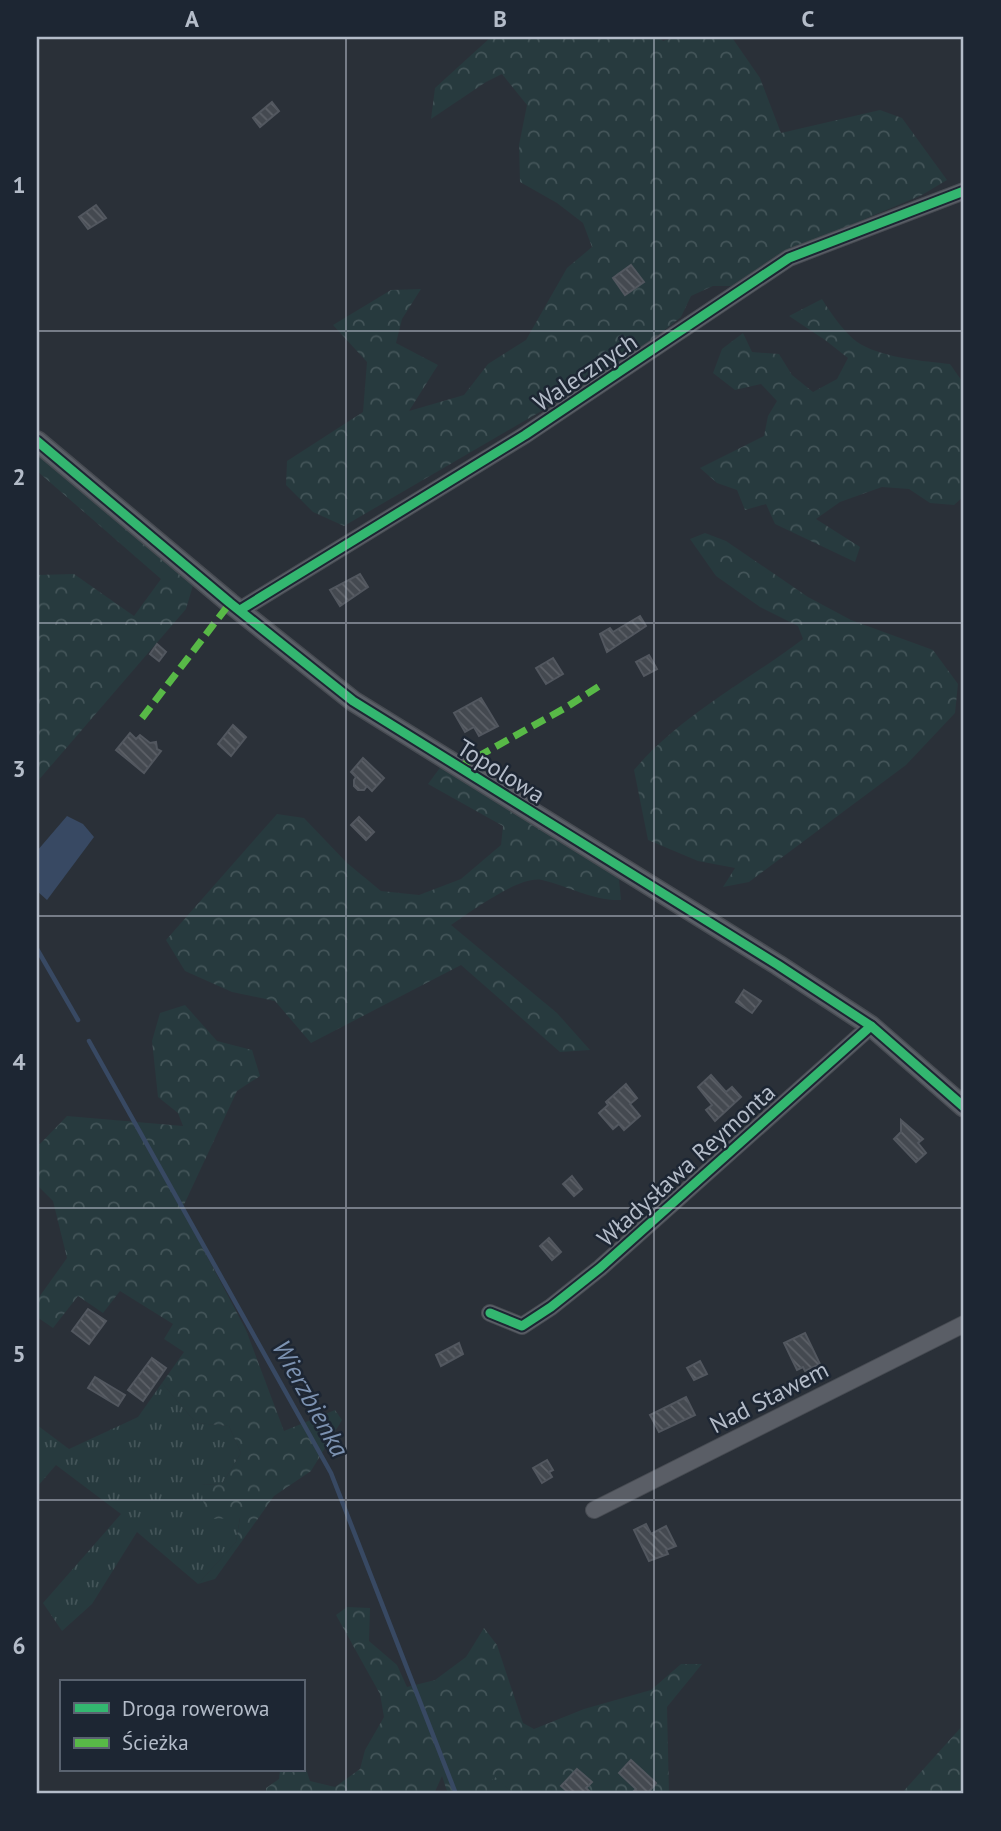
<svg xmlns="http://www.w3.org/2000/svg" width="1001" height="1831" font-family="'PT Sans',sans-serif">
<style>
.grass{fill:url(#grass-tufts)}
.forest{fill:url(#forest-crowns)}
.water{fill:#384963}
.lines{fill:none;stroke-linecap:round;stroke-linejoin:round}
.stream{stroke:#384963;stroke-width:4.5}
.building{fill:url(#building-back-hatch);stroke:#52575f;stroke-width:2}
.minor-casing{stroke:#484c53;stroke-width:18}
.tertiary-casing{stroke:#484c53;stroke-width:22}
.minor{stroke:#5a5e66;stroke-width:16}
.tertiary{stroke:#5a5e66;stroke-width:19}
.quiet{stroke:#58b947;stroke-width:7;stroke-dasharray:14 7;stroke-linecap:butt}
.cycleway-casing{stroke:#1d2633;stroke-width:13}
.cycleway{stroke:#33b770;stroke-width:9}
.grid{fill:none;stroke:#b4bcc9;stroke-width:2;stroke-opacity:0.55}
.labels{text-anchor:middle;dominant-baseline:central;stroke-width:5;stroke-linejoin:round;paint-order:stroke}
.street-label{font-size:24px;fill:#b4bcc9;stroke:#1d2633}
.water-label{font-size:26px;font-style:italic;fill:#7c92b1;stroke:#1d2633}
.neatline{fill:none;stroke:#b4bcc9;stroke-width:2.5}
.grid-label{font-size:23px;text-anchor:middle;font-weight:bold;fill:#b4bcc9}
</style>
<defs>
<pattern id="grass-tufts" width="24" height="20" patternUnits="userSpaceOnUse" patternTransform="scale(1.75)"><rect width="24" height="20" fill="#273a3e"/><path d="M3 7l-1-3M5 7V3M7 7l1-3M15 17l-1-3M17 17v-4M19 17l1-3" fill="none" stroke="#445559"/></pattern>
<pattern id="forest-crowns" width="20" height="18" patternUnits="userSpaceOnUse" patternTransform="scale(1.75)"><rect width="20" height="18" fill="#273a3e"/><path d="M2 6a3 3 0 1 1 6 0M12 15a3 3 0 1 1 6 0" fill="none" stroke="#445559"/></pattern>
<pattern id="building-back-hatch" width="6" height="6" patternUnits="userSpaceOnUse" patternTransform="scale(1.75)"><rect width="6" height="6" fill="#444950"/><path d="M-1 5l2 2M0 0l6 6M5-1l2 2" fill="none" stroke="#5d6168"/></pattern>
</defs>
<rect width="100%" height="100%" fill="#2a3038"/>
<g class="grass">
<path d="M162,1383L196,1423L229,1426L241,1453L222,1484L201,1485L240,1517L236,1542L198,1584L137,1532L92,1604L62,1631L43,1603L121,1514L56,1465L37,1487V1425L69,1449L138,1417Z"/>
<path d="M494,1775L514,1794H486Z"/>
</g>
<g class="forest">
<path d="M491,37H659L663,41L676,37H728L733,39L760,78L781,133L880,110L902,118L947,180L922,195L796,248L746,286H713L691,296L681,317L622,364L344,526L313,512L286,485L287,461L363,412L367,362L333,325L391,290L421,289L402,319L396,343L438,365L409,411L464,395L488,364L526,340L567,268L592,247L583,223L557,203L520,182L519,145L527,105L502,74L486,82L431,119L435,88Z"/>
<path d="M822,299C830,312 847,337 862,345C886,358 923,361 950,364L964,384V496L954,505L930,503L909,489L882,487L840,502L816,519L860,547L855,562L775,524L766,504L745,510L737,490L717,483L700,468L764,436L768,416L777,401L761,384L735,390L713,373L722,349L743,333L752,352L779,354L792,375L813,392L837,379L848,358L825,340L789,316Z"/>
<path d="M37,448L194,582L186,609L37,782V575L74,574L134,616L161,579L37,471Z"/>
<path d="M705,533L726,541L808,597L851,620L933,650L958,684L955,713L906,765L749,882L723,887L735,868L698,861L648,840L634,770C681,715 746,682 803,639L798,626L760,607L716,576L690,539Z"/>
<path d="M453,750L617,859L621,900C593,901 568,886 542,880C520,875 470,912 451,925L557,1013L590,1050L560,1052L461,965L311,1043L275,1001L232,992L185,971L166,940L277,814L304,818L347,863L381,891L419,895L461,879L501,845L503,826L428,784Z"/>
<path d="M185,1005L217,1041L252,1050L260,1076L237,1091L182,1209L246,1330L284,1431L335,1410L342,1420L311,1471L274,1496L215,1579L198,1584L236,1542L240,1518L207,1519L200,1485L222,1484L241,1453L229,1426L196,1423L162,1383L184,1352L164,1339L173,1324L120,1291L103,1313L78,1296L53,1328L37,1317V1300L67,1258L53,1201L37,1185V1147L67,1116L183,1126L178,1113L158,1097L152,1041L160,1013Z"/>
<path d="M347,1607L370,1608L369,1641L397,1665L407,1687L435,1680L466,1657L484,1628L497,1645L523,1723L534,1729L584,1709L651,1690L681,1664H702L667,1707L669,1794H514L494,1776L486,1794H448L442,1776L434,1794H378L377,1792L369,1794H266V1788L279,1779L280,1770H303V1760L310,1781L335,1787L360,1769L365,1750L384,1717L380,1694L336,1615Z"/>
<path d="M964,1724V1794H901Z"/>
</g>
<path class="water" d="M67,816L83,824L94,837L47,900L37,891V851Z"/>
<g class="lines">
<g class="stream">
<path d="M37,949L78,1020"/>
<path d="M89,1041L331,1473L456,1794"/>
</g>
</g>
<g class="building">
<path d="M272,102L279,111L260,127L253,118Z"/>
<path d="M96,205L106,218L88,229L79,217Z"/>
<path d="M631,265L644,282L625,295L613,278Z"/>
<path d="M360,574L368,587L340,606L330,590Z"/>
<path d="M640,616L646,626L607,652L600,634L610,628L613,632Z"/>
<path d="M157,644L166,652L159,661L150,654Z"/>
<path d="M649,655L657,669L644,676L636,662Z"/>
<path d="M553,658L563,674L546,684L536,668Z"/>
<path d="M481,698L498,726L479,736L474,727L465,732L454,713Z"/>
<path d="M233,725L246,737L231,756L218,744Z"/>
<path d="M130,733L136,739L140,735L150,743L156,742L157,749L161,751L144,773L116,750Z"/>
<path d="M363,758L384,778L372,791L367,786L364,790H358L354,786V780L356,777L351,772Z"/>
<path d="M359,817L374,832L366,840L351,825Z"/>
<path d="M744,990L761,1001L752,1013L736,1002Z"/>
<path d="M711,1075L726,1092L732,1087L741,1097L715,1121L706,1110L712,1105L698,1087Z"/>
<path d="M626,1084L637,1098L630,1104L640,1116L624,1130L619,1124L613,1129L599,1113L608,1105L606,1102Z"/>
<path d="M901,1120L923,1139L918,1143L926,1153L916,1162L894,1139L901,1132Z"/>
<path d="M572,1176L582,1189L574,1196L563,1184Z"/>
<path d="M549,1238L561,1252L552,1260L540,1246Z"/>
<path d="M88,1309L106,1321L89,1344L72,1331Z"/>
<path d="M805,1333L820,1364L805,1371L803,1367L797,1370L784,1343Z"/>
<path d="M459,1343L463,1354L441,1366L436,1355Z"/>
<path d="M152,1358L166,1368L143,1401L128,1390Z"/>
<path d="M700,1361L707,1374L694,1380L687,1368Z"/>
<path d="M95,1377L125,1395L118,1406L88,1388Z"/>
<path d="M686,1397L695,1415L659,1432L650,1415Z"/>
<path d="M547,1460L553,1470L549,1472L552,1477L542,1483L533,1468Z"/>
<path d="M646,1524L651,1534L666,1526L676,1546L666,1550L668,1554L649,1561L634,1530Z"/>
<path d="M631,1760L656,1783L647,1794H631L636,1789L619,1773Z"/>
<path d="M577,1769L592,1782L586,1788L592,1794H570L561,1786Z"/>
</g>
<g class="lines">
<defs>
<g id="minor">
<path d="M240,610L525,435L789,258L964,191"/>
<path d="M490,1313L522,1326L551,1307L600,1268L871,1026"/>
<path d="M594,1510L964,1324"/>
</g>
<path id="tertiary" d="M37,441L230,603L353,701L778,965L871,1026L964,1107"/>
</defs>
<use href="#minor" class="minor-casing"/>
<use href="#tertiary" class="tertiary-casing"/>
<use href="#minor" class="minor"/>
<use href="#tertiary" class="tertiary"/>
<g class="quiet">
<path d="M142,718L230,603"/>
<path d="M459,767L565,708L601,685"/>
</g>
<defs>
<g id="cycleway">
<path d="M37,441L230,603L353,701L778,965L871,1026L964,1107"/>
<path d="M240,610L525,435L789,258L964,191"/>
<path d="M490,1313L522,1326L551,1307L600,1268L871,1026"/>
</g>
</defs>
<use href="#cycleway" class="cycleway-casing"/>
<use href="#cycleway" class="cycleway"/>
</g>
<path class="grid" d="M346,37V1794M654,37V1794M37,331H964M37,623H964M37,916H964M37,1208H964M37,1500H964"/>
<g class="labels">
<g class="street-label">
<text transform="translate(585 372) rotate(-34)">Walecznych</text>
<text transform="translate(501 771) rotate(32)">Topolowa</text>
<text transform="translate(686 1165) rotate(-42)">Władysława Reymonta</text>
<text transform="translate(769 1397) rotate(-27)">Nad Stawem</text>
</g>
<g class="water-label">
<text transform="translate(311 1398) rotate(61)">Wierzbienka</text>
</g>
</g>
<rect width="1001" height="1831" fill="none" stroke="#1d2633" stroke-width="77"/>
<rect x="60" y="1680" width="245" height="91" fill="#1d2633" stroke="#59626f" stroke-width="2"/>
<rect x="74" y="1703" width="35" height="10" fill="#33b770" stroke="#59626f" stroke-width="2"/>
<text x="122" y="1716" font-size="21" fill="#b4bcc9">Droga rowerowa</text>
<rect x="74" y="1738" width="35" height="10" fill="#58b947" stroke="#59626f" stroke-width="2"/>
<text x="122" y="1750" font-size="21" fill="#b4bcc9">Ścieżka</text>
<rect x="38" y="38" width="924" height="1754" class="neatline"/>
<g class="grid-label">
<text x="192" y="27">A</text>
<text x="500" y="27">B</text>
<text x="808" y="27">C</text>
<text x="19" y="193">1</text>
<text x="19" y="485">2</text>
<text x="19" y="777">3</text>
<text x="19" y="1070">4</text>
<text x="19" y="1362">5</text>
<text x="19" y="1654">6</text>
</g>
</svg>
